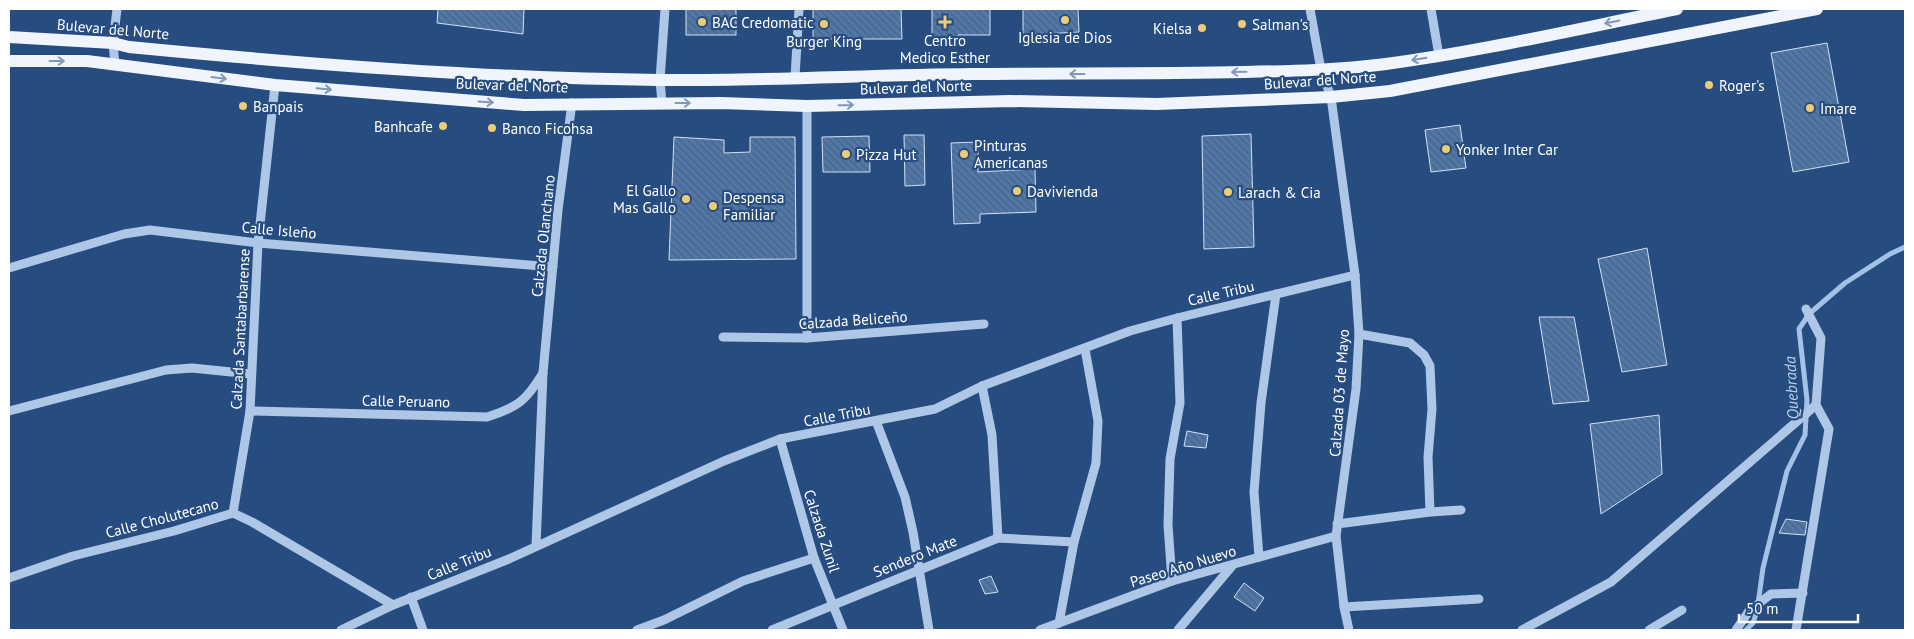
<svg xmlns="http://www.w3.org/2000/svg" width="1914" height="639" font-family="'PT Sans',sans-serif">
<style>
.lines{fill:none;stroke-linecap:round;stroke-linejoin:round}
.stream{stroke:#a3c2e6;stroke-width:5}
.building{fill:url(#building-back-hatch);stroke:#d2e1f5}
.minor{stroke:#afc7e6;stroke-width:9}
.major{stroke:#f0f5fd;stroke-width:12}
.oneway{stroke:#8199b8}
.poi-dot{fill:#eecc75;stroke:#274d80;stroke-width:2}
.labels{text-anchor:middle;dominant-baseline:central;stroke-width:4.5;stroke-linejoin:round;paint-order:stroke}
.poi-label{font-size:15px;fill:#fff;stroke:#274d80;text-anchor:start}
.street-label{font-size:15px;fill:#fff;stroke:#274d80}
.water-label{font-size:16px;font-style:italic;fill:#bad1ed;stroke:#274d80}
</style>
<defs>
<pattern id="building-back-hatch" width="6" height="6" patternUnits="userSpaceOnUse" patternTransform="scale(1.25)"><rect width="6" height="6" fill="#5077a9"/><path d="M-1 5l2 2M0 0l6 6M5-1l2 2" fill="none" stroke="#4e627a"/></pattern>
</defs>
<rect width="100%" height="100%" fill="#274d80"/>
<g class="lines">
<path class="stream" d="M1746,630L1753,623L1757,611L1763,568L1787,471L1805,435L1807,400L1799,329L1809,314L1845,283L1890,254L1905,247"/>
</g>
<g class="building">
<path d="M438,9H524L523,34L437,23Z"/>
<rect x="686" y="9" width="50" height="26"/>
<path d="M813,9H901L902,39H813Z"/>
<path d="M932,9H990V35H958V41H932Z"/>
<path d="M1023,9H1078L1079,32L1023,35Z"/>
<path d="M1827,43L1849,162L1793,172L1771,53Z"/>
<path d="M1460,125L1466,168L1431,172L1425,130Z"/>
<path d="M1251,134L1254,247L1204,249L1202,136Z"/>
<path d="M904,135H924L925,185L905,186Z"/>
<path d="M869,136L870,172H823L822,137Z"/>
<path d="M674,137L724,140V153L750,152V137H795L796,259L669,260Z"/>
<path d="M978,142V172L1035,169L1036,212L980,214V223L954,224L951,143Z"/>
<path d="M1647,248L1667,365L1622,372L1598,259Z"/>
<path d="M1539,317H1574L1589,401L1553,404Z"/>
<path d="M1659,415L1662,474L1601,514L1590,424Z"/>
<path d="M1187,431L1208,435L1206,448L1184,446Z"/>
<path d="M1786,519L1807,522L1805,535L1779,533Z"/>
<path d="M991,576L998,592L985,594L979,580Z"/>
<path d="M1244,583L1264,598L1255,611L1234,597Z"/>
</g>
<g class="lines">
<g class="minor">
<path d="M1310,9L1321,70L1331,97L1355,275L1359,334L1356,389L1336,536L1344,607L1349,630"/>
<path d="M1431,9L1439,56"/>
<path d="M115,65L113,43L117,9"/>
<path d="M795,77L799,9"/>
<path d="M662,103L660,80L665,9"/>
<path d="M807,106V338"/>
<path d="M9,268L124,234L150,230L258,243L553,267"/>
<path d="M1359,334L1410,343L1424,355L1430,366L1432,409L1428,457L1430,512"/>
<path d="M723,337L807,338L984,324"/>
<path d="M982,386L992,435L998,538"/>
<path d="M9,411L166,370L192,368L251,374"/>
<path d="M250,411L487,417C518,407 526,401 543,373"/>
<path d="M876,421L905,497L913,532L929,630"/>
<path d="M780,439L814,558L843,630"/>
<path d="M233,513L250,411L258,243L275,85"/>
<path d="M1337,524L1430,512L1461,510"/>
<path d="M536,546L543,373L558,210L572,103"/>
<path d="M1259,557L1254,492L1261,403L1276,294"/>
<path d="M9,578L73,556L174,531L233,513L252,522L393,605"/>
<path d="M1172,581L1168,525L1170,459L1180,403L1177,318"/>
<path d="M411,597L423,630"/>
<path d="M1344,607L1479,599"/>
<path d="M1059,623L1074,542L1096,463L1098,421L1085,349"/>
<path d="M341,630L393,605L509,559L724,461L780,439L935,409L982,386L1130,331L1177,318L1355,275"/>
<path d="M637,630L664,620L743,581L814,558"/>
<path d="M772,630L998,538L1074,542"/>
<path d="M1040,630L1172,581L1336,536"/>
<path d="M1178,630L1232,566"/>
<path d="M1522,630L1611,582L1816,405"/>
<path d="M1649,630L1682,610"/>
<path d="M1736,630L1749,611L1771,594L1803,593"/>
<path d="M1796,630L1829,429L1816,405L1821,338L1806,309"/>
</g>
<g class="major">
<path d="M9,37L113,43L129,47C305,64 482,78 659,80C763,81 868,75 972,74C1063,73 1154,74 1245,72C1292,71 1339,70 1386,64C1484,51 1581,28 1677,9"/>
<path d="M9,61H87L275,85L524,105L721,103L807,106L1011,101L1157,104L1331,97L1390,91L1817,9"/>
</g>
</g>
<defs><path id="oneway-shaft" d="M-6 0H5M1.5-3L5.5 0L1.5 3" fill="none" stroke-width="1.6" stroke-linecap="round" stroke-linejoin="round" transform="scale(1.25)"/></defs>
<g class="oneway">
<use href="#oneway-shaft" transform="translate(1612 22) rotate(169)"/>
<use href="#oneway-shaft" transform="translate(1419 59) rotate(171)"/>
<use href="#oneway-shaft" transform="translate(57 61)"/>
<use href="#oneway-shaft" transform="translate(1239 72) rotate(179)"/>
<use href="#oneway-shaft" transform="translate(1077 74) rotate(180)"/>
<use href="#oneway-shaft" transform="translate(219 78) rotate(7)"/>
<use href="#oneway-shaft" transform="translate(324 89) rotate(5)"/>
<use href="#oneway-shaft" transform="translate(486 102) rotate(4)"/>
<use href="#oneway-shaft" transform="translate(683 103)"/>
<use href="#oneway-shaft" transform="translate(846 105) rotate(-1)"/>
</g>
<g class="poi-dot">
<circle cx="1065" cy="20" r="5"/>
<circle cx="702" cy="22" r="5"/>
<path d="M942.5 14.5h5v5h5v5h-5v5h-5v-5h-5v-5h5z"/>
<circle cx="824" cy="24" r="5"/>
<circle cx="1242" cy="24" r="5"/>
<circle cx="1202" cy="28" r="5"/>
<circle cx="1709" cy="85" r="5"/>
<circle cx="243" cy="106" r="5"/>
<circle cx="1810" cy="108" r="5"/>
<circle cx="443" cy="126" r="5"/>
<circle cx="492" cy="128" r="5"/>
<circle cx="1446" cy="149" r="5"/>
<circle cx="846" cy="154" r="5"/>
<circle cx="964" cy="154" r="5"/>
<circle cx="1017" cy="191" r="5"/>
<circle cx="1228" cy="192" r="5"/>
<circle cx="686" cy="199" r="5"/>
<circle cx="713" cy="206" r="5"/>
</g>
<g class="labels">
<g class="poi-label">
<text x="712" y="22">BAC Credomatic</text>
<text x="1252" y="24">Salman's</text>
<text x="1192" y="28" text-anchor="end">Kielsa</text>
<text x="1065" y="37" text-anchor="middle">Iglesia de Dios</text>
<text x="945" y="40" text-anchor="middle">Centro<tspan x="945" dy="17">Medico Esther</tspan></text>
<text x="824" y="41" text-anchor="middle">Burger King</text>
<text x="1719" y="85">Roger's</text>
<text x="253" y="106">Banpais</text>
<text x="1820" y="108">Imare</text>
<text x="433" y="126" text-anchor="end">Banhcafe</text>
<text x="502" y="128">Banco Ficohsa</text>
<text x="974" y="145">Pinturas<tspan x="974" dy="17">Americanas</tspan></text>
<text x="1456" y="149">Yonker Inter Car</text>
<text x="856" y="154">Pizza Hut</text>
<text x="676" y="190" text-anchor="end">El Gallo<tspan x="676" dy="17">Mas Gallo</tspan></text>
<text x="1027" y="191">Davivienda</text>
<text x="1238" y="192">Larach &amp; Cia</text>
<text x="723" y="197">Despensa<tspan x="723" dy="17">Familiar</tspan></text>
</g>
<g class="street-label">
<text transform="translate(113 29) rotate(5)">Bulevar del Norte</text>
<text transform="translate(1320 80) rotate(-4)">Bulevar del Norte</text>
<text transform="translate(512 85) rotate(2)">Bulevar del Norte</text>
<text transform="translate(916 87) rotate(-2)">Bulevar del Norte</text>
<text transform="translate(279 230) rotate(5)">Calle Isleño</text>
<text transform="translate(543 236) rotate(-84)">Calzada Olanchano</text>
<text transform="translate(1221 293) rotate(-13)">Calle Tribu</text>
<text transform="translate(853 320) rotate(-4)">Calzada Beliceño</text>
<text transform="translate(240 329) rotate(-87)">Calzada Santabarbarense</text>
<text transform="translate(1339 393) rotate(-86)">Calzada 03 de Mayo</text>
<text transform="translate(406 401) rotate(1)">Calle Peruano</text>
<text transform="translate(837 415) rotate(-11)">Calle Tribu</text>
<text transform="translate(162 518) rotate(-15)">Calle Cholutecano</text>
<text transform="translate(822 531) rotate(72)">Calzada Zunil</text>
<text transform="translate(915 556) rotate(-22)">Sendero Mate</text>
<text transform="translate(459 563) rotate(-22)">Calle Tribu</text>
<text transform="translate(1183 566) rotate(-17)">Paseo Año Nuevo</text>
</g>
<g class="water-label">
<text transform="translate(1791 388) rotate(-93)">Quebrada</text>
</g>
</g>
<rect width="1914" height="639" fill="none" stroke="#ffffff" stroke-width="20"/>
<path d="M1739 614v8h119v-8" fill="none" stroke="#ffffff" stroke-width="2.5"/>
<text x="1746" y="614" font-size="15" fill="#ffffff" stroke="#274d80" stroke-width="4" paint-order="stroke">50 m</text>
</svg>
